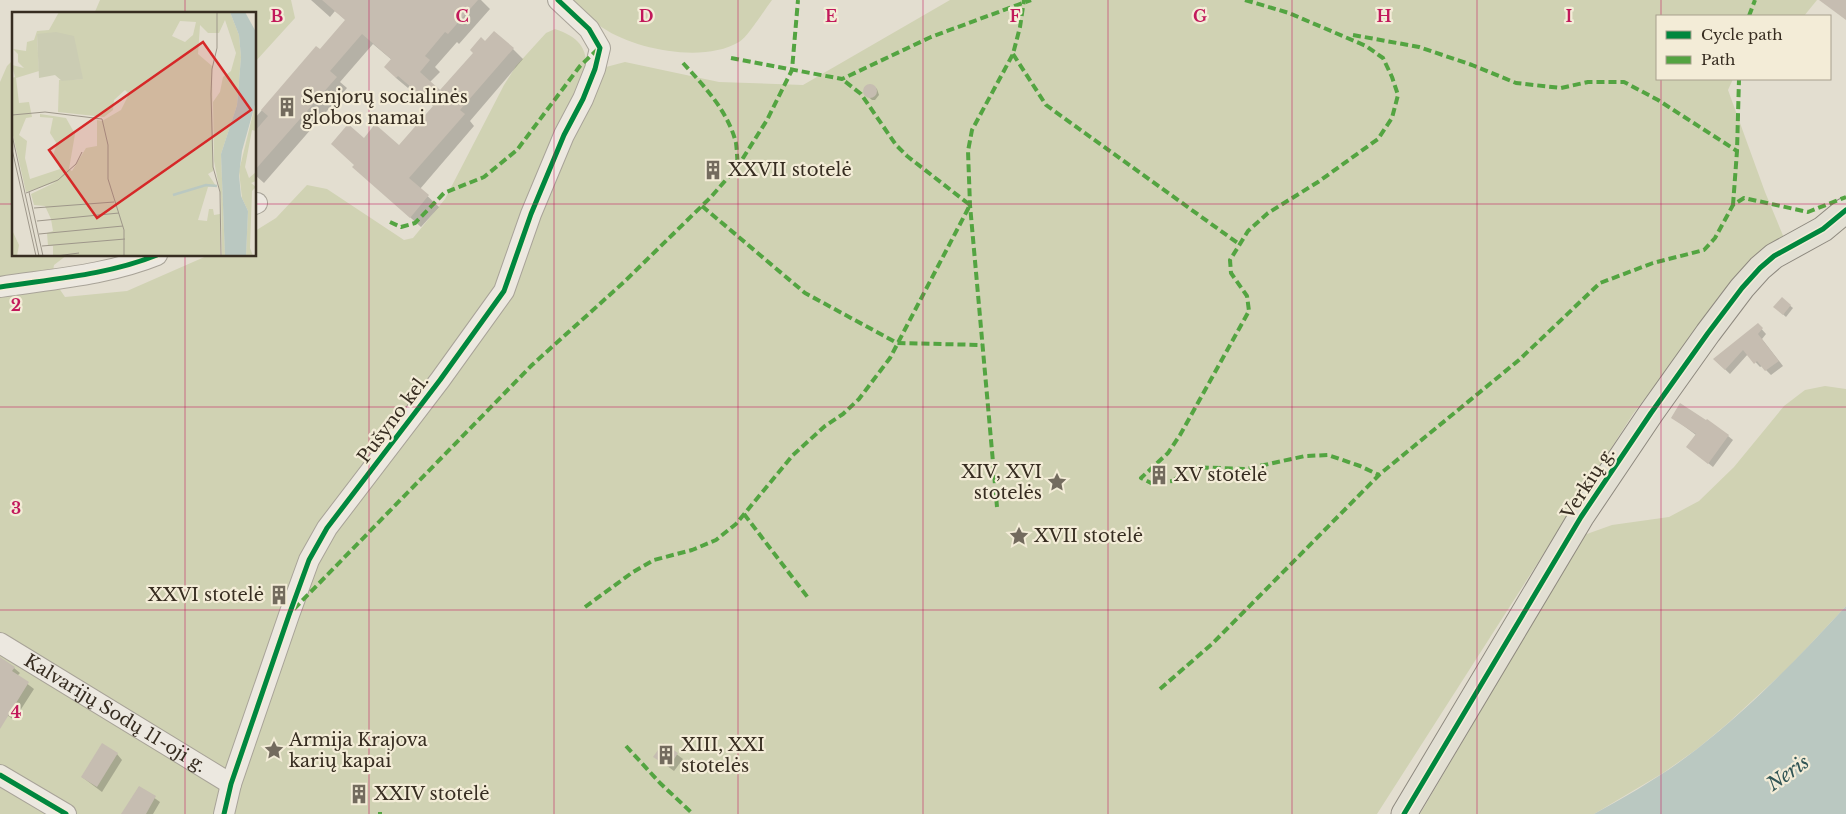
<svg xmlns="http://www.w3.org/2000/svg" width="1846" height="814" font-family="'Libre Baskerville',serif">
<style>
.green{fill:#d0d2b3}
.water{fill:#bac8c1}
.shadow{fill:#0003}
.building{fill:#c6bdb1}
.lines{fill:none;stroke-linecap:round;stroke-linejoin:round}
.minor-casing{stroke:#a8a398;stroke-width:22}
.major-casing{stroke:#8e897f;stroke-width:27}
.minor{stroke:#ece8e0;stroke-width:20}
.major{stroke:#e2dfd3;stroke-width:25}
.quiet{stroke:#53a441;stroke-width:4;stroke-dasharray:8 4;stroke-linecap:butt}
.cycleway-casing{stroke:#f3ecd7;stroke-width:8}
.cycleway{stroke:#00873e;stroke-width:5}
.grid{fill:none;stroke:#c2185b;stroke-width:1;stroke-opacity:0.55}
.labels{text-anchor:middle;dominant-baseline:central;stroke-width:4.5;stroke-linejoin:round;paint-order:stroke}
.poi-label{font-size:18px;fill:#372d21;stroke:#f3ecd7;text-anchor:start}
.street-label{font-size:18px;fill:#372d21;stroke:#f3ecd7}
.water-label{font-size:19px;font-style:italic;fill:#315555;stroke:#f3ecd7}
.inset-river{fill:none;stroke:#bac8c1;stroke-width:2.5}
.inset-road{fill:none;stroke:#9e978a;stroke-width:1}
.view{fill:#d62828;fill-opacity:0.15;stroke:#d62828;stroke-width:2.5}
.inset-edge{fill:none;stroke:#372d21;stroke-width:2.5}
.grid-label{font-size:16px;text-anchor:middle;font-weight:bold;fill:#c2185b;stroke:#f3ecd7;stroke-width:4.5;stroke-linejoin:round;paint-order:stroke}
</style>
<rect width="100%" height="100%" fill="#e3ded0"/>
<g class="green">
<path d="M100,0H291L295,18L255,62V14H94Z"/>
<path d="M571,0H772C765,9 747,38 739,42C704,63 636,50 603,28C592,21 581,9 571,0Z"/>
<path d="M950,0H1817L1804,16H1657V79H1733L1728,90L1765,192L1784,238L1733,283L1633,414L1377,814H0V82L7,66L14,59V255H67L54,265L52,278L65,297L127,291L209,255H255V231L276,218L307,185L327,189L404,240L413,238L445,199L504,85L516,66L546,33L555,29C578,37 587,46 587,72L625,62L719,82L803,85Z"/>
<path d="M1825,386L1846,389V606L1788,668L1727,724L1697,749L1663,773L1594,814H1420L1584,535L1612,525L1669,517L1699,501L1734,467L1784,406L1805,390Z"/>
</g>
<path class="water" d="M1846,606V814H1594C1629,795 1665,774 1697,749C1751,707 1799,657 1846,606Z"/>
<g class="shadow">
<path d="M311,0H481L490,9L459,44L457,42L435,67L440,72L430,82L441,91L485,42L513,49L523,59L470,121L474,126L420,189L439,207L421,227L354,167L364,140L399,146L434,107L410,85L408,88L396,78L392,60L373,44L340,82L347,88L264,183L255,175V118L316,48L320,51L346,20L335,11L330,17Z"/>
<path d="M872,85L877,89L879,95L875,100H872L864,93L865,87Z"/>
<path d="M1782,299L1793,308L1786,317L1775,307Z"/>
<path d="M1758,325L1766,334L1762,339L1783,366L1771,375L1762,366L1760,367L1748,354L1730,374L1714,359Z"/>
<path d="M1672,417L1728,436L1733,440L1713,467L1688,447L1696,435Z"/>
<path d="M0,659L14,668L20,673L17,676L34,689L14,720L0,710Z"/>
<path d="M663,744L683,759L674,771L655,757Z"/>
<path d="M117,754L122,760L102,792L82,777Z"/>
<path d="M139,787L160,802L153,814H123Z"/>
</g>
<g class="building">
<path d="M322,0H478L448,34L445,32L425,56L430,60L420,72L440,90L473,53L470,50L481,37L485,41L494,31L514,48L460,110L465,114L409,178L429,195L410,218L352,167L354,165L331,144L348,124L364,138L375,124L399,145L433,106L398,76L396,78L384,67L391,59L362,34L330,71L337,77L255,170V131L268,116L261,110L316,46L320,49L345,20Z"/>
<path d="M1819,0H1846V20Z"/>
<circle cx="870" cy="91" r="7"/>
<path d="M1782,297L1791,305L1783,315L1773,307Z"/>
<path d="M1758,323L1763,328L1758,334L1779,361L1765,371L1757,361L1754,364L1743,350L1725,370L1713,359Z"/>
<path d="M1680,403L1706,420L1707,419L1729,435L1708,464L1686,447L1696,434L1671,418Z"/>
<path d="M0,657L15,667L12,671L29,682L0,729Z"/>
<path d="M102,743L118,753L97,787L81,777Z"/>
<path d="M663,743L678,753L669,767L653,757Z"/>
<path d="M139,786L156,796L146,814H121Z"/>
</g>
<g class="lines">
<defs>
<g id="minor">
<path d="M255,204L257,203"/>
<path d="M0,287C52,279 108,275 157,255"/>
<path id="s1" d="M0,643L231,784"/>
<path d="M0,775L66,814"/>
<path d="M224,814L231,784L289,615L309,560L327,528L440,380L504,291L531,214L564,135L583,99L595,69L600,48L589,29L558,0"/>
</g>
<path id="major" d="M1404,814L1581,517L1651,413L1708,333L1742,288L1760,268L1774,256L1823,229L1846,210"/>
</defs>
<use href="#minor" class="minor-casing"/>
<use href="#major" class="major-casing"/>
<use href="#minor" class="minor"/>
<use href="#major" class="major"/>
<g class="quiet">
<path d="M1245,0L1289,13L1366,46L1383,58L1392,77L1398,95L1392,118L1378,139L1318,182L1268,213L1248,231L1230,260L1231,273L1247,296L1249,311L1180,435L1168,453L1141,478L1151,483L1173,481L1189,467L1246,469L1305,456L1328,455L1360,466L1379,475"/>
<path d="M1749,16L1755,0"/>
<path d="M1353,35L1419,47L1472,65L1516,83L1561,88L1588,82H1624L1658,100L1737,151"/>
<path d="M1013,54L1046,105L1239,244"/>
<path d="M731,58L842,79L931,37L1031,0"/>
<path d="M683,63C704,86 728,111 736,143C737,150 737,158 738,166"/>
<path d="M1733,205L1737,151L1739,79"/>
<path d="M702,206L805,293L897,343L982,345"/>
<path d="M390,222L401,227L415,223L444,193L484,177L517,150L580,66L598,49"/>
<path d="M997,507L970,205L968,151L972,130L1013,54L1020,27L1024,0"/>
<path d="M744,514L809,599"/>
<path d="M585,607L633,572L654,560L692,550L716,540L736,524L793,455L825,426L843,414L859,399L890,358L970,205L907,156L896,145L861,94L842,79"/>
<path d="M294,609L532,365L624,282L711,197L738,166L767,120L792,70L798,0"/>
<path d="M1160,689L1213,643L1380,474L1519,360L1600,283L1653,263L1704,250L1715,238L1733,205L1744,198L1808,212L1846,197"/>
<path d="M626,746L660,783L693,814"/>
<path d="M380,814V812"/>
</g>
<defs>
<g id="cycleway">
<path d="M0,287C52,279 108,275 157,255"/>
<path d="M0,775L66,814"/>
<path d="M224,814L231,784L289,615L309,560L327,528L440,380L504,291L531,214L564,135L583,99L595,69L600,48L589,29L558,0"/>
<path d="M1404,814L1581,517L1651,413L1708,333L1742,288L1760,268L1774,256L1823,229L1846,210"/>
</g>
</defs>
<use href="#cycleway" class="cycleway-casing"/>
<use href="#cycleway" class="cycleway"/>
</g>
<path class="grid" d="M185,0V14M369,0V814M554,0V814M738,0V814M923,0V814M1108,0V814M1292,0V814M1477,0V814M1661,0V16M1661,79V814M0,204H14M255,204H1846M185,255V814M0,407H1846M0,610H1846"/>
<defs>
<symbol id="building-bare" viewBox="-9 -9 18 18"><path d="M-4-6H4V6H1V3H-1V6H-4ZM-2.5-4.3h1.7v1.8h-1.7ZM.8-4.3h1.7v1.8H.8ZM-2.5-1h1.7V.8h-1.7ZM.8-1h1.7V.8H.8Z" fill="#736b5e" stroke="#f3ecd7" stroke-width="2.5" paint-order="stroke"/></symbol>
<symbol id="sight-bare" viewBox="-9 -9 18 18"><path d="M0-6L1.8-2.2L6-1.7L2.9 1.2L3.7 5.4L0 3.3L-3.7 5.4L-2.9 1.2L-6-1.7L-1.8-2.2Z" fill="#736b5e" stroke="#f3ecd7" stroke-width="2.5" paint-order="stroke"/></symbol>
</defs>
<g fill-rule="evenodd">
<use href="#building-bare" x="273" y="93" width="28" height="28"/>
<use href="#building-bare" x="699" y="156" width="28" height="28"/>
<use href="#building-bare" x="1145" y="461" width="28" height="28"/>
<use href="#sight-bare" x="1043" y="468" width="28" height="28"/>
<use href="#sight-bare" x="1005" y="522" width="28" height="28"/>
<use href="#building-bare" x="265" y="581" width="28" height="28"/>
<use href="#sight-bare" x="260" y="736" width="28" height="28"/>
<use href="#building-bare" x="652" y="741" width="28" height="28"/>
<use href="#building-bare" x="345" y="780" width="28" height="28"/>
</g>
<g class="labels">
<g class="poi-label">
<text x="302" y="97">Senjorų socialinės<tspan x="302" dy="21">globos namai</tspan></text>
<text x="728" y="170">XXVII stotelė</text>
<text x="1042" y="472" text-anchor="end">XIV, XVI<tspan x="1042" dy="21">stotelės</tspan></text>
<text x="1174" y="475">XV stotelė</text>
<text x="1034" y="536">XVII stotelė</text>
<text x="264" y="595" text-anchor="end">XXVI stotelė</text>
<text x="289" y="740">Armija Krajova<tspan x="289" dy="21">karių kapai</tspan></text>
<text x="681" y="745">XIII, XXI<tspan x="681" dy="21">stotelės</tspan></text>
<text x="374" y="794">XXIV stotelė</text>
</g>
<g class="street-label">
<text transform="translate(393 419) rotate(-53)">Pušyno kel.</text>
<text transform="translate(1588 483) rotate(-57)">Verkių g.</text>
<text stroke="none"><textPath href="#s1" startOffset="135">Kalvarijų Sodų 11-oji g.</textPath></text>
</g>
<g class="water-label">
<text transform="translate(1788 773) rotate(-35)">Neris</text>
</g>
</g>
<g transform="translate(12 12)">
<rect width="244" height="244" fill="#e3ded0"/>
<path d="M47,0H218L227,23L229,45L225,93L209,142L213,244H210L209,185L202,149L201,90L208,80L211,65L219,59L224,41L213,8L207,21H196L188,13L186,42L200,54L201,159L196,162L204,174L196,175L186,208L195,209L197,197H201L202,203L208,202V244H41V234H36L35,221L41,219L39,207L33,194L22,193L19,182L44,170L14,180L0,119V66L3,65L0,53L12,56L6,50V42L1,37L14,39L15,30L22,28L25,19L37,18ZM168,9L184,10L181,23L173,30L160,24ZM25,22L71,67L47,68L46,100L92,105L101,98L102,88L113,78L117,82L109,98L90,109L85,108V134L74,136L60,159L57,157L63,122L54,106L28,102V105L41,106L38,121L45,132L41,143L48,157L18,167L13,146L15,129L7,123L14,106L20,105L17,90L7,91L4,66L27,59ZM244,89V119L240,118L233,155L237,166L244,160V169L239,171L244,175L240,179L238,236L241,244H234L236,199L230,186L227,159ZM0,218L7,233L5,244H0Z" fill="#d0d2b3" fill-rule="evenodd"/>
<path d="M44,20L62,24L71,67L50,69L43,63L27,66L25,22Z" fill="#cbccb3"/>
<path d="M218,0H233L244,20V89L230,139L227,163L229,184L236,199L234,244H213L209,142L225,93L229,45L227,23Z" fill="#bac8c1"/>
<path class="inset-river" d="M161,183L194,173L205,174"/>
<path class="inset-road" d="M205,0V36L200,57L199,82L201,155L208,180L209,244M0,103L33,100L90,107L96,133V167L112,218V244M0,123L27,244M0,137L24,244M17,180L31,244M14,181L46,168L64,152L70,140M22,196L102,190M25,209L107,201M27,222L111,214M30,234L113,227M44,244L67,241"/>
<path class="view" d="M191,30L239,98L85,206L37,138Z"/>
<rect width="244" height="244" class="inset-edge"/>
</g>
<g class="grid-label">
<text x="277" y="22">B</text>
<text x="462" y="22">C</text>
<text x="646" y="22">D</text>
<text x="831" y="22">E</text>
<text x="1015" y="22">F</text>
<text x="1200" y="22">G</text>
<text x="1384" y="22">H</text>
<text x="1569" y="22">I</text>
<text x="16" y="311">2</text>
<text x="16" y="514">3</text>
<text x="16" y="718">4</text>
</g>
<rect x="1656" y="15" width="175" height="65" fill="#f3ecd7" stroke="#a8a08e"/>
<rect x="1666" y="31" width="25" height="8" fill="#00873e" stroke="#a8a08e"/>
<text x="1701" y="40" font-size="15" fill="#372d21">Cycle path</text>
<rect x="1666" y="56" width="25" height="8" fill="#53a441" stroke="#a8a08e"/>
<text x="1701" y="65" font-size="15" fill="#372d21">Path</text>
</svg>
